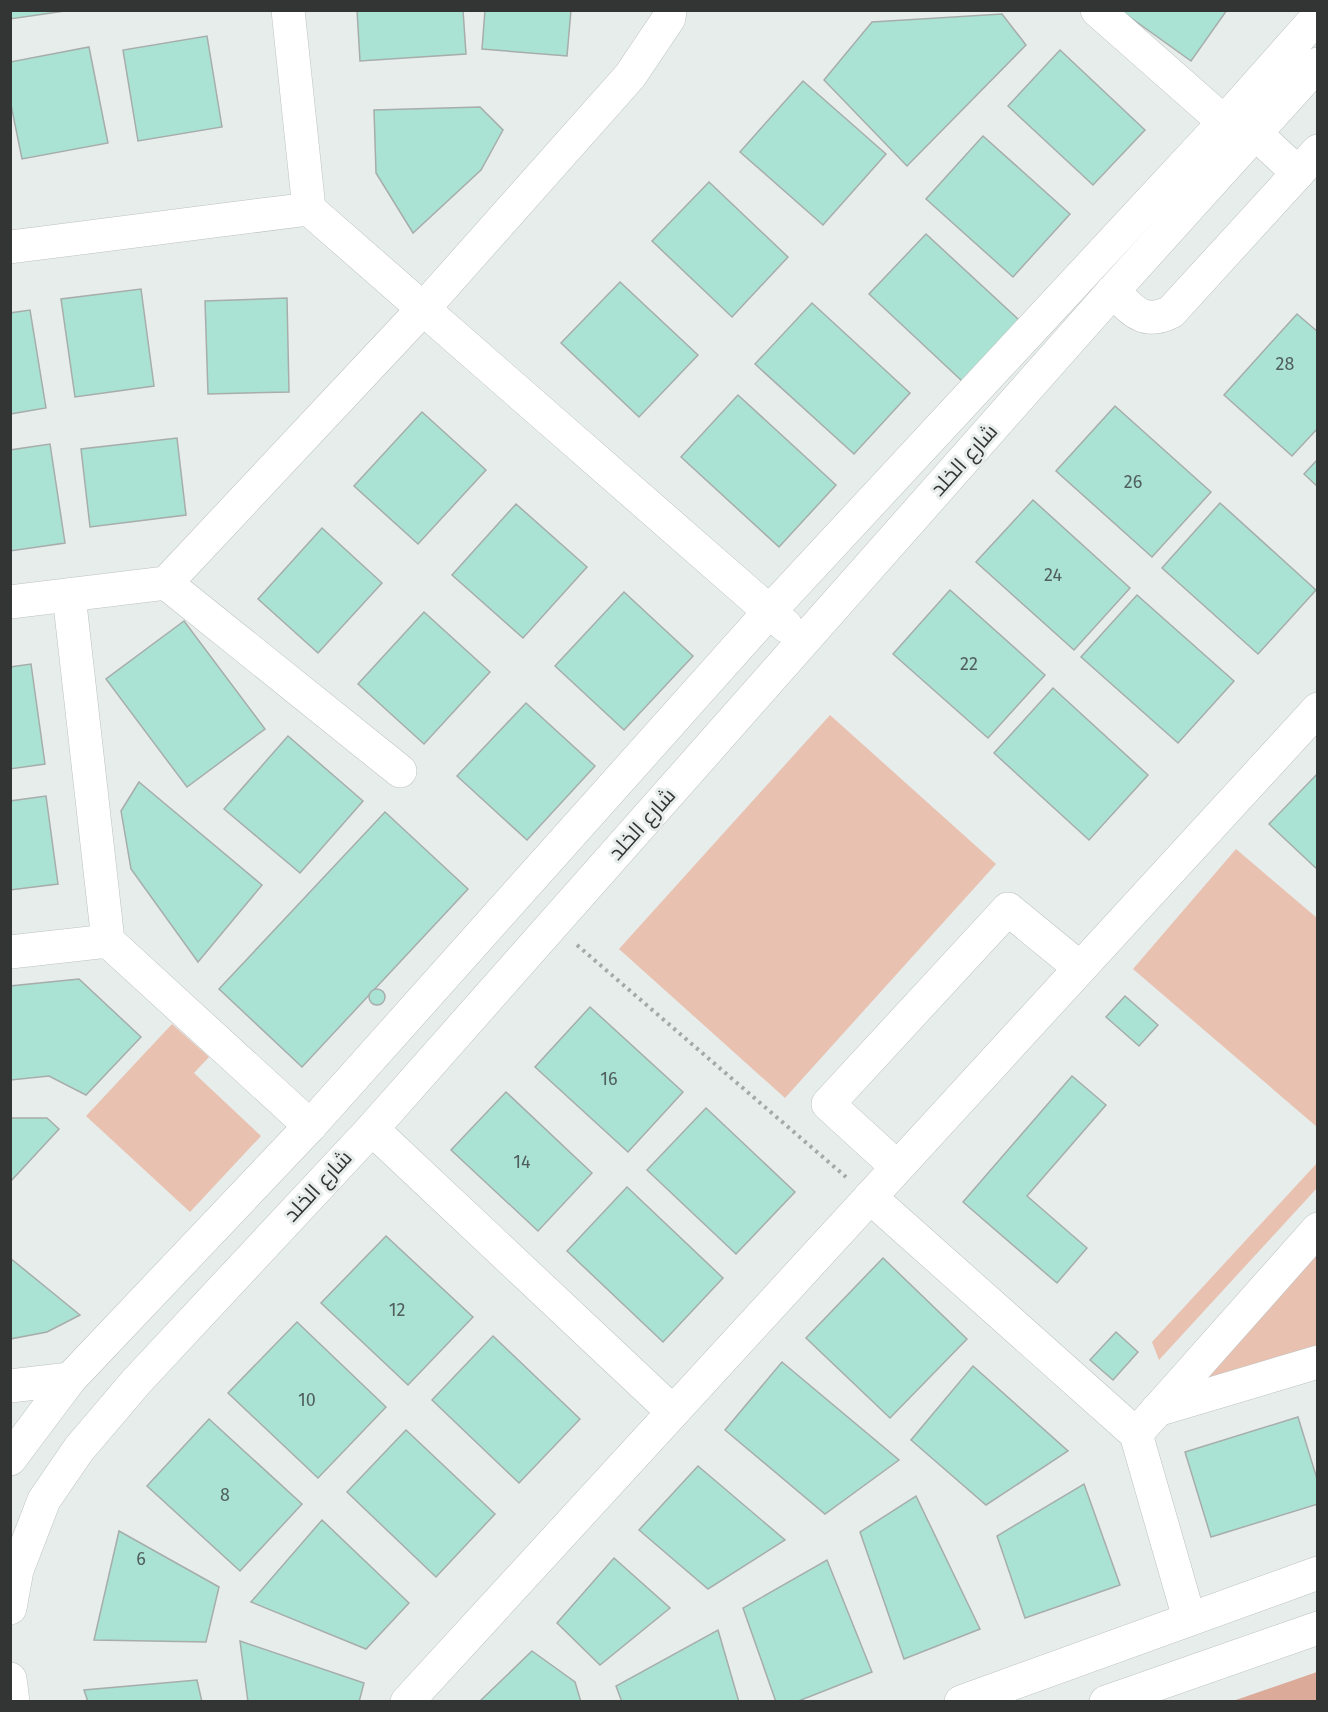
<svg xmlns="http://www.w3.org/2000/svg" width="1328" height="1712" font-family="'Fira Sans',Cairo,sans-serif">
<style>
.green{fill:#e9c1b1}
.forest{fill:#dbaa98}
.building{fill:#aae3d3;stroke:#a7adab;stroke-width:1.5}
.lines{fill:none;stroke-linecap:round;stroke-linejoin:round}
.minor-casing{stroke:#bcc2c0;stroke-width:34}
.path{stroke:#a4a8a7;stroke-width:4;stroke-dasharray:3 4.5;stroke-linecap:butt}
.minor{stroke:#fff;stroke-width:33}
.labels{text-anchor:middle;dominant-baseline:central;stroke-width:6;stroke-linejoin:round;paint-order:stroke}
.number-label{font-size:18px;fill:#51605c}
.street-label{font-size:21px;fill:#333534;stroke:#e7edeb}
</style>
<rect width="100%" height="100%" fill="#e7edeb"/>
<g class="green">
<path d="M830,715L996,864L785,1098L619,949Z"/>
<path d="M1236,849L1317,918V1127L1133,969Z"/>
<path d="M172,1024L209,1057L194,1073L261,1136L190,1212L86,1116Z"/>
<path d="M1317,1163V1188L1159,1360L1152,1342Z"/>
<path d="M1317,1255V1352L1192,1393Z"/>
</g>
<path class="forest" d="M1317,1672V1701H1233Z"/>
<g class="building">
<path d="M10,10H72L10,19Z"/>
<path d="M357,10H463L466,54L360,61Z"/>
<path d="M485,10H571L567,56L482,49Z"/>
<path d="M1120,10H1227L1191,61Z"/>
<path d="M1002,14L1026,45L907,166L824,80L872,22Z"/>
<path d="M207,36L222,127L138,141L123,50Z"/>
<path d="M89,47L108,143L22,159L10,100V62Z"/>
<path d="M1060,50L1145,130L1093,185L1008,106Z"/>
<path d="M803,81L886,154L823,225L740,152Z"/>
<path d="M480,107L503,130L481,170L413,233L376,173L374,110Z"/>
<path d="M983,136L1070,214L1013,277L926,199Z"/>
<path d="M709,182L788,257L732,317L652,241Z"/>
<path d="M926,234L1019,320L962,381L869,294Z"/>
<path d="M620,282L698,355L639,417L561,343Z"/>
<path d="M141,289L154,386L75,397L61,299Z"/>
<path d="M287,298L289,392L208,394L205,301Z"/>
<path d="M812,303L910,393L854,454L755,364Z"/>
<path d="M30,310L46,408L10,414V313Z"/>
<path d="M1297,314L1318,332V428L1292,456L1224,395Z"/>
<path d="M738,395L836,485L779,547L681,457Z"/>
<path d="M1115,406L1211,492L1152,557L1056,471Z"/>
<path d="M422,412L486,470L418,544L354,486Z"/>
<path d="M177,438L186,515L90,527L81,449Z"/>
<path d="M50,444L65,543L10,551V450Z"/>
<path d="M1318,459V487L1304,474Z"/>
<path d="M1033,500L1130,588L1074,650L976,562Z"/>
<path d="M1220,503L1316,590L1258,654L1162,568Z"/>
<path d="M516,504L587,567L523,638L452,575Z"/>
<path d="M322,528L382,583L318,653L258,599Z"/>
<path d="M950,590L1045,675L988,738L893,654Z"/>
<path d="M624,592L693,656L624,730L555,666Z"/>
<path d="M1137,595L1234,681L1178,743L1081,657Z"/>
<path d="M424,612L490,672L424,744L358,684Z"/>
<path d="M184,621L265,729L187,787L106,679Z"/>
<path d="M31,664L45,764L10,769V667Z"/>
<path d="M1053,688L1148,775L1089,840L994,753Z"/>
<path d="M526,703L595,766L527,840L457,776Z"/>
<path d="M288,736L363,801L300,873L224,809Z"/>
<path d="M1318,773V870L1269,824Z"/>
<path d="M139,782L262,885L198,962L131,869L121,811Z"/>
<path d="M46,796L58,884L10,890V801Z"/>
<path d="M385,812L468,889L302,1067L219,989Z"/>
<path d="M79,979L141,1037L86,1095L49,1076L11,1080L10,986Z"/>
<circle cx="377" cy="997" r="8"/>
<path d="M1125,996L1158,1025L1139,1046L1106,1017Z"/>
<path d="M590,1007L683,1092L628,1152L535,1067Z"/>
<path d="M1072,1076L1106,1105L1027,1196L1087,1248L1057,1283L963,1202Z"/>
<path d="M506,1092L592,1173L538,1231L451,1150Z"/>
<path d="M706,1108L795,1192L736,1254L647,1170Z"/>
<path d="M10,1118H47L59,1129L10,1182Z"/>
<path d="M627,1187L723,1278L663,1342L567,1251Z"/>
<path d="M386,1236L473,1317L408,1385L321,1303Z"/>
<path d="M10,1258L80,1315L47,1332L10,1339Z"/>
<path d="M883,1258L967,1339L890,1418L806,1338Z"/>
<path d="M297,1322L386,1407L318,1478L228,1393Z"/>
<path d="M1116,1332L1138,1352L1113,1380L1090,1360Z"/>
<path d="M493,1336L580,1419L519,1483L432,1400Z"/>
<path d="M782,1362L899,1460L825,1514L725,1430Z"/>
<path d="M973,1366L1068,1451L986,1505L911,1440Z"/>
<path d="M1298,1417L1318,1482V1504L1211,1537L1185,1452Z"/>
<path d="M209,1419L302,1504L240,1571L147,1486Z"/>
<path d="M406,1430L495,1514L436,1577L347,1492Z"/>
<path d="M698,1466L785,1540L708,1589L639,1530Z"/>
<path d="M1084,1484L1120,1585L1025,1618L997,1536Z"/>
<path d="M916,1496L980,1629L904,1659L860,1532Z"/>
<path d="M322,1520L409,1603L366,1649L251,1602Z"/>
<path d="M119,1531L219,1587L206,1642L94,1640Z"/>
<path d="M614,1558L670,1608L600,1665L557,1623Z"/>
<path d="M827,1560L872,1672L796,1702H776L743,1608Z"/>
<path d="M718,1630L739,1702H622L616,1686Z"/>
<path d="M240,1641L364,1683L359,1702H248Z"/>
<path d="M532,1651L575,1682L581,1702H479Z"/>
<path d="M197,1680L202,1702H88L84,1690Z"/>
</g>
<g class="lines">
<defs>
<g id="minor">
<path d="M288,10L309,209L786,626"/>
<path d="M1097,10L1224,122"/>
<path d="M1256,134L1298,173"/>
<path d="M10,247L309,209"/>
<path d="M1113,291C1132,310 1143,326 1171,312L1318,151"/>
<path d="M166,583L400,771"/>
<path d="M69,595L108,941L310,1126"/>
<path d="M10,602L166,583L423,309L630,76L669,18L670,10"/>
<path d="M10,952L108,941"/>
<path d="M372,1129L673,1412"/>
<path d="M897,1167L828,1104L1008,909L1080,968"/>
<path d="M870,1197L1136,1434L1189,1618"/>
<path d="M10,1386L70,1379"/>
<path d="M1157,1410L1318,1362"/>
<path d="M1136,1434L1318,1229"/>
<path d="M10,1459L70,1379L310,1126L769,612L1224,122L1318,16"/>
<path d="M10,1608L17,1570L44,1500L79,1449L136,1382L372,1129L1113,291L1318,64"/>
<path d="M10,1679L13,1702"/>
<path d="M407,1702L1318,709"/>
<path d="M961,1702L1318,1573"/>
<path d="M1106,1702L1318,1628"/>
</g>
</defs>
<use href="#minor" class="minor-casing"/>
<path class="path" d="M577,945L846,1177"/>
<use href="#minor" class="minor"/>
</g>
<g class="labels">
<g class="number-label">
<text x="1285" y="364">28</text>
<text x="1133" y="482">26</text>
<text x="1053" y="575">24</text>
<text x="969" y="664">22</text>
<text x="609" y="1079">16</text>
<text x="522" y="1162">14</text>
<text x="397" y="1310">12</text>
<text x="307" y="1400">10</text>
<text x="225" y="1495">8</text>
<text x="141" y="1559">6</text>
</g>
<g class="street-label">
<text transform="translate(964 460) rotate(-48)">شارع الخلد</text>
<text transform="translate(642 824) rotate(-48)">شارع الخلد</text>
<text transform="translate(318 1186) rotate(-47)">شارع الخلد</text>
</g>
</g>
<rect width="1328" height="1712" fill="none" stroke="#333534" stroke-width="24"/>
</svg>
